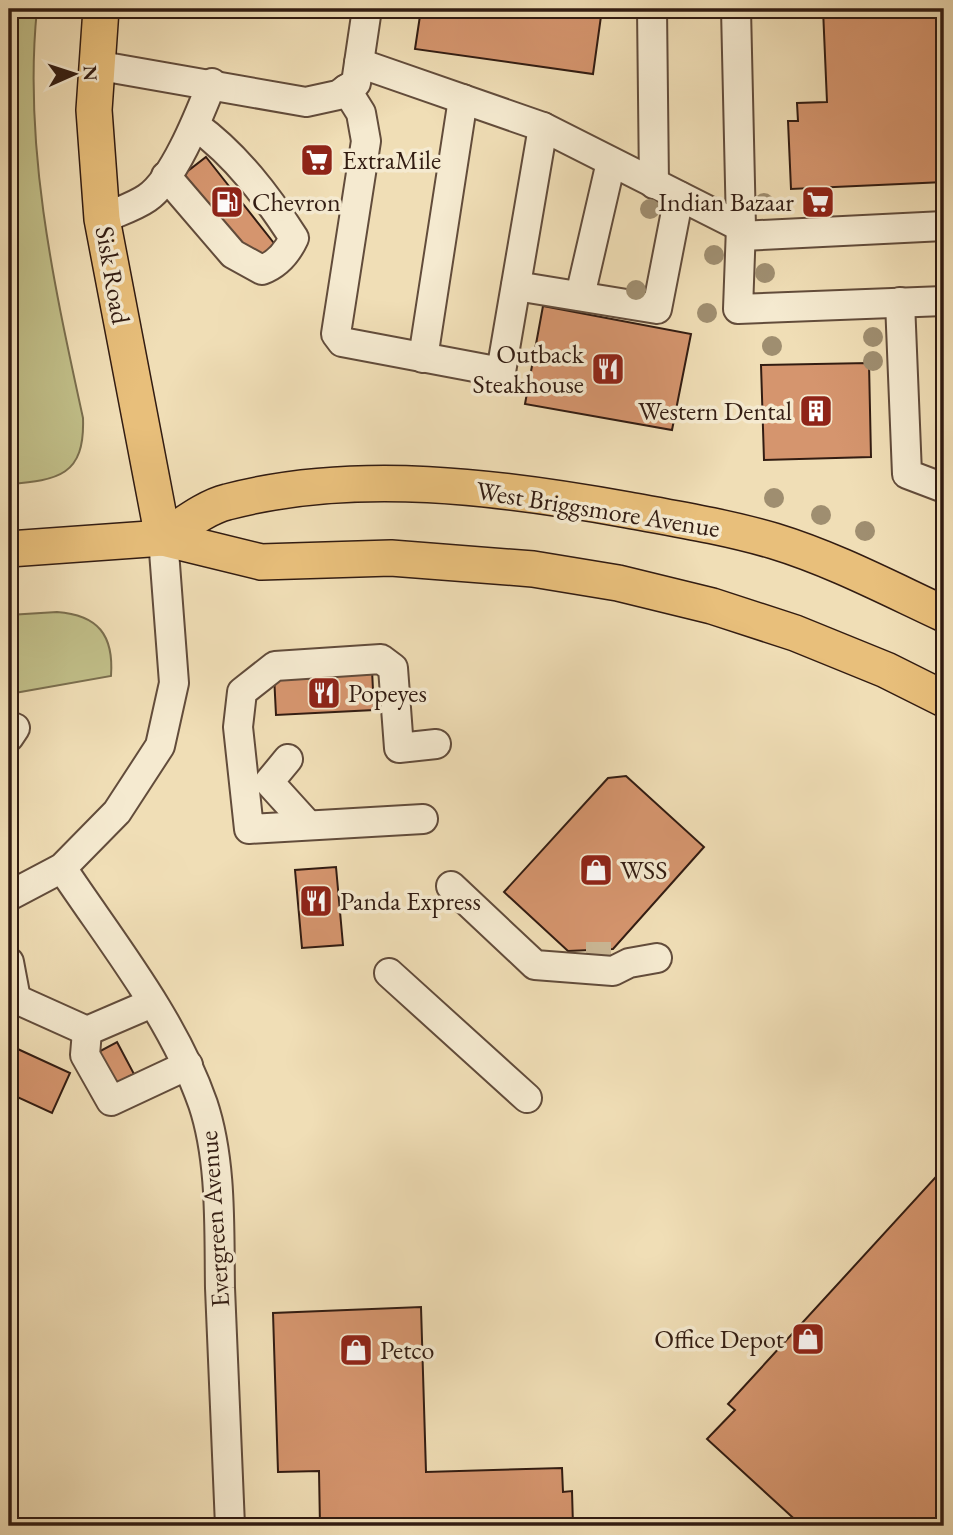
<svg xmlns="http://www.w3.org/2000/svg" width="953" height="1535" font-family="'EB Garamond',serif">
<style>
.green{fill:#c1bf89;stroke:#7a6e4e;stroke-width:2}
.building{fill:#d5956e;stroke:#321c12;stroke-width:2}
.lines{fill:none;stroke-linecap:round;stroke-linejoin:round}
.minor-tunnel{stroke:#cab795;stroke-width:28;stroke-dasharray:28 14;stroke-linecap:butt}
.minor-casing{stroke:#624c3b;stroke-width:32}
.major-casing{stroke:#321c12;stroke-width:38}
.minor{stroke:#f5ead0;stroke-width:28}
.major{stroke:#e8bf7b;stroke-width:35}
.tree{fill:#9f8e70}
.labels{text-anchor:middle;dominant-baseline:central;stroke-width:7;stroke-linejoin:round;paint-order:stroke}
.poi-label{font-size:26px;fill:#321c12;stroke:#f5ead0;text-anchor:start}
.street-label{font-size:26px;fill:#321c12;stroke:#f5ead0}
</style>
<rect width="100%" height="100%" fill="#f0deb6"/>
<filter id="stains"><feTurbulence type="fractalNoise" baseFrequency=".00286" numOctaves="4"/><feColorMatrix values="0 0 0 0 .2 0 0 0 0 .09 0 0 0 0 .02 0 0 0 .5 -.17"/></filter>
<radialGradient id="worn" r=".72"><stop offset=".6" stop-color="#630" stop-opacity="0"/><stop offset="1" stop-color="#630" stop-opacity=".3"/></radialGradient>
<g class="green">
<path d="M9,9H37C23,146 54,285 83,418C85,476 58,480 9,484Z"/>
<path d="M57,612C98,615 114,635 111,676L9,694V615Z"/>
</g>
<g class="building">
<path d="M421,9H602L593,74L415,49Z"/>
<path d="M823,9H944V182L791,189L788,121H798L797,103L827,102Z"/>
<path d="M206,157L277,247L256,264L184,174Z"/>
<path d="M543,306L691,334L672,430L525,404Z"/>
<path d="M869,363L871,457L764,460L761,365Z"/>
<path d="M372,670L374,710L276,715L274,675Z"/>
<path d="M626,776L704,847L613,949L568,951L504,892L608,778Z"/>
<path d="M336,867L343,945L302,948L295,870Z"/>
<path d="M117,1042L134,1074L108,1088L91,1056Z"/>
<path d="M9,1045L70,1073L52,1113L11,1094L9,1099Z"/>
<path d="M944,1168V1509L929,1526H802L707,1439L735,1410L728,1404Z"/>
<path d="M421,1307L426,1472L562,1468L563,1492L572,1491L573,1526H320L319,1471L278,1472L273,1313Z"/>
</g>
<g class="lines">
<path class="minor-tunnel" d="M586,956H611"/>
<defs>
<g id="minor">
<path d="M652,9L654,184"/>
<path d="M736,9L741,227L738,309L944,301"/>
<path d="M359,63L543,127L741,227"/>
<path d="M95,65L306,102L338,95L356,83L367,9"/>
<path d="M346,89L361,113L366,141L336,334L342,342L501,372L543,127"/>
<path d="M166,176L233,254L262,270C278,264 287,253 294,238C267,196 236,155 196,126"/>
<path d="M102,219C117,212 134,207 147,198C174,180 200,113 212,83"/>
<path d="M741,236L944,226"/>
<path d="M516,286L657,309L679,196"/>
<path d="M580,296L611,162"/>
<path d="M900,302L907,474L944,488"/>
<path d="M423,358L463,99"/>
<path d="M9,737L15,728"/>
<path d="M288,759L269,782L308,825"/>
<path d="M423,819L249,829L238,727L242,692L275,666L381,659L393,668L399,748L436,744"/>
<path d="M62,868C112,943 173,1018 203,1104C222,1161 219,1229 220,1288C223,1367 227,1447 230,1526"/>
<path d="M451,886L535,965L613,971L629,963L657,958"/>
<path d="M9,896L62,868L117,812L160,746L174,683L163,538"/>
<path d="M9,962L16,999L87,1031"/>
<path d="M389,973L527,1098"/>
<path d="M152,1003L87,1031L85,1055L111,1101L188,1065"/>
</g>
<g id="major">
<path d="M101,9L94,110L102,219L163,538"/>
<path d="M163,538C182,526 206,507 227,502C356,468 500,487 628,510C677,519 726,527 774,541C833,559 888,588 944,614"/>
<path d="M9,549L163,538L261,562L391,558L533,569L618,583L712,606L795,633L886,670L944,699"/>
</g>
</defs>
<use href="#minor" class="minor-casing"/>
<use href="#major" class="major-casing"/>
<use href="#minor" class="minor"/>
<use href="#major" class="major"/>
</g>
<g class="tree">
<circle cx="764" cy="203" r="10"/>
<circle cx="650" cy="209" r="10"/>
<circle cx="714" cy="255" r="10"/>
<circle cx="765" cy="273" r="10"/>
<circle cx="636" cy="290" r="10"/>
<circle cx="707" cy="313" r="10"/>
<circle cx="873" cy="337" r="10"/>
<circle cx="772" cy="346" r="10"/>
<circle cx="873" cy="361" r="10"/>
<circle cx="774" cy="498" r="10"/>
<circle cx="821" cy="515" r="10"/>
<circle cx="865" cy="531" r="10"/>
</g>
<defs>
<symbol id="supermarket-square" viewBox="-11 -11 22 22"><rect x="-9" y="-9" width="18" height="18" rx="4" fill="#8f2418" stroke="#f5ead0"/><path d="M-6-5.5h2.5l.6 2H6L4.5 2H-2.5L-4.4-4H-6ZM-1.5 3.2a1.3 1.3 0 1 0 .1 0ZM3 3.2a1.3 1.3 0 1 0 .1 0Z" fill="#fff"/></symbol>
<symbol id="fuel-square" viewBox="-11 -11 22 22"><rect x="-9" y="-9" width="18" height="18" rx="4" fill="#8f2418" stroke="#f5ead0"/><path d="M-5.5-6h7V0h2V4h1.3V-2.5L3-4.5l.8-.8L6-3V5H2.5V1h-1V6h-7ZM-4.2-4.7v3.2H.2V-4.7Z" fill="#fff"/></symbol>
<symbol id="restaurant-square" viewBox="-11 -11 22 22"><rect x="-9" y="-9" width="18" height="18" rx="4" fill="#8f2418" stroke="#f5ead0"/><path d="M-5-6h1v4h1v-4h1v4h1v-4h1v5L-1.5 .5V6h-2V.5L-5-1ZM5-6V6H3V1.5H1.5Q1.5-4 5-6Z" fill="#fff"/></symbol>
<symbol id="building-square" viewBox="-11 -11 22 22"><rect x="-9" y="-9" width="18" height="18" rx="4" fill="#8f2418" stroke="#f5ead0"/><path d="M-4-6H4V6H1V3H-1V6H-4ZM-2.5-4.3h1.7v1.8h-1.7ZM.8-4.3h1.7v1.8H.8ZM-2.5-1h1.7V.8h-1.7ZM.8-1h1.7V.8H.8Z" fill="#fff"/></symbol>
<symbol id="shop-square" viewBox="-11 -11 22 22"><rect x="-9" y="-9" width="18" height="18" rx="4" fill="#8f2418" stroke="#f5ead0"/><path d="M-5-2.5h2.3a2.7 3.5 0 0 1 5.4 0H5L5.5 6h-11ZM-1.5-2.5h3a1.5 2.3 0 0 0-3 0Z" fill="#fff"/></symbol>
</defs>
<g fill-rule="evenodd">
<use href="#supermarket-square" x="298" y="141" width="38" height="38"/>
<use href="#fuel-square" x="208" y="183" width="38" height="38"/>
<use href="#supermarket-square" x="799" y="183" width="38" height="38"/>
<use href="#restaurant-square" x="589" y="350" width="38" height="38"/>
<use href="#building-square" x="797" y="392" width="38" height="38"/>
<use href="#restaurant-square" x="305" y="674" width="38" height="38"/>
<use href="#shop-square" x="577" y="851" width="38" height="38"/>
<use href="#restaurant-square" x="297" y="882" width="38" height="38"/>
<use href="#shop-square" x="789" y="1320" width="38" height="38"/>
<use href="#shop-square" x="337" y="1331" width="38" height="38"/>
</g>
<g class="labels">
<g class="poi-label">
<text x="342" y="160">ExtraMile</text>
<text x="252" y="202">Chevron</text>
<text x="794" y="202" text-anchor="end">Indian Bazaar</text>
<text x="584" y="354" text-anchor="end">Outback<tspan x="584" dy="30">Steakhouse</tspan></text>
<text x="792" y="411" text-anchor="end">Western Dental</text>
<text x="348" y="693">Popeyes</text>
<text x="620" y="870">WSS</text>
<text x="340" y="901">Panda Express</text>
<text x="784" y="1339" text-anchor="end">Office Depot</text>
<text x="380" y="1350">Petco</text>
</g>
<g class="street-label">
<text transform="translate(113 275) rotate(80)">Sisk Road</text>
<text transform="translate(598 509) rotate(9)">West Briggsmore Avenue</text>
<text transform="translate(214 1219) rotate(-94)">Evergreen Avenue</text>
</g>
</g>
<rect width="953" height="1535" fill="none" stroke="#f0deb6" stroke-width="35"/>
<rect x="10" y="10" width="932" height="1514" fill="none" stroke="#321c12" stroke-width="3.5"/>
<rect x="18" y="18" width="918" height="1500" fill="none" stroke="#321c12" stroke-width="2"/>
<g transform="translate(74 74) rotate(87)" stroke="#f5ead0" stroke-width="5" paint-order="stroke">
<path d="M0-5L12 26L0 18L-12 26Z" fill="#321c12"/>
<text y="-10" font-size="19" font-weight="bold" text-anchor="middle" fill="#321c12">N</text>
</g>
<rect width="100%" height="100%" filter="url(#stains)"/>
<rect width="100%" height="100%" fill="url(#worn)"/>
</svg>
